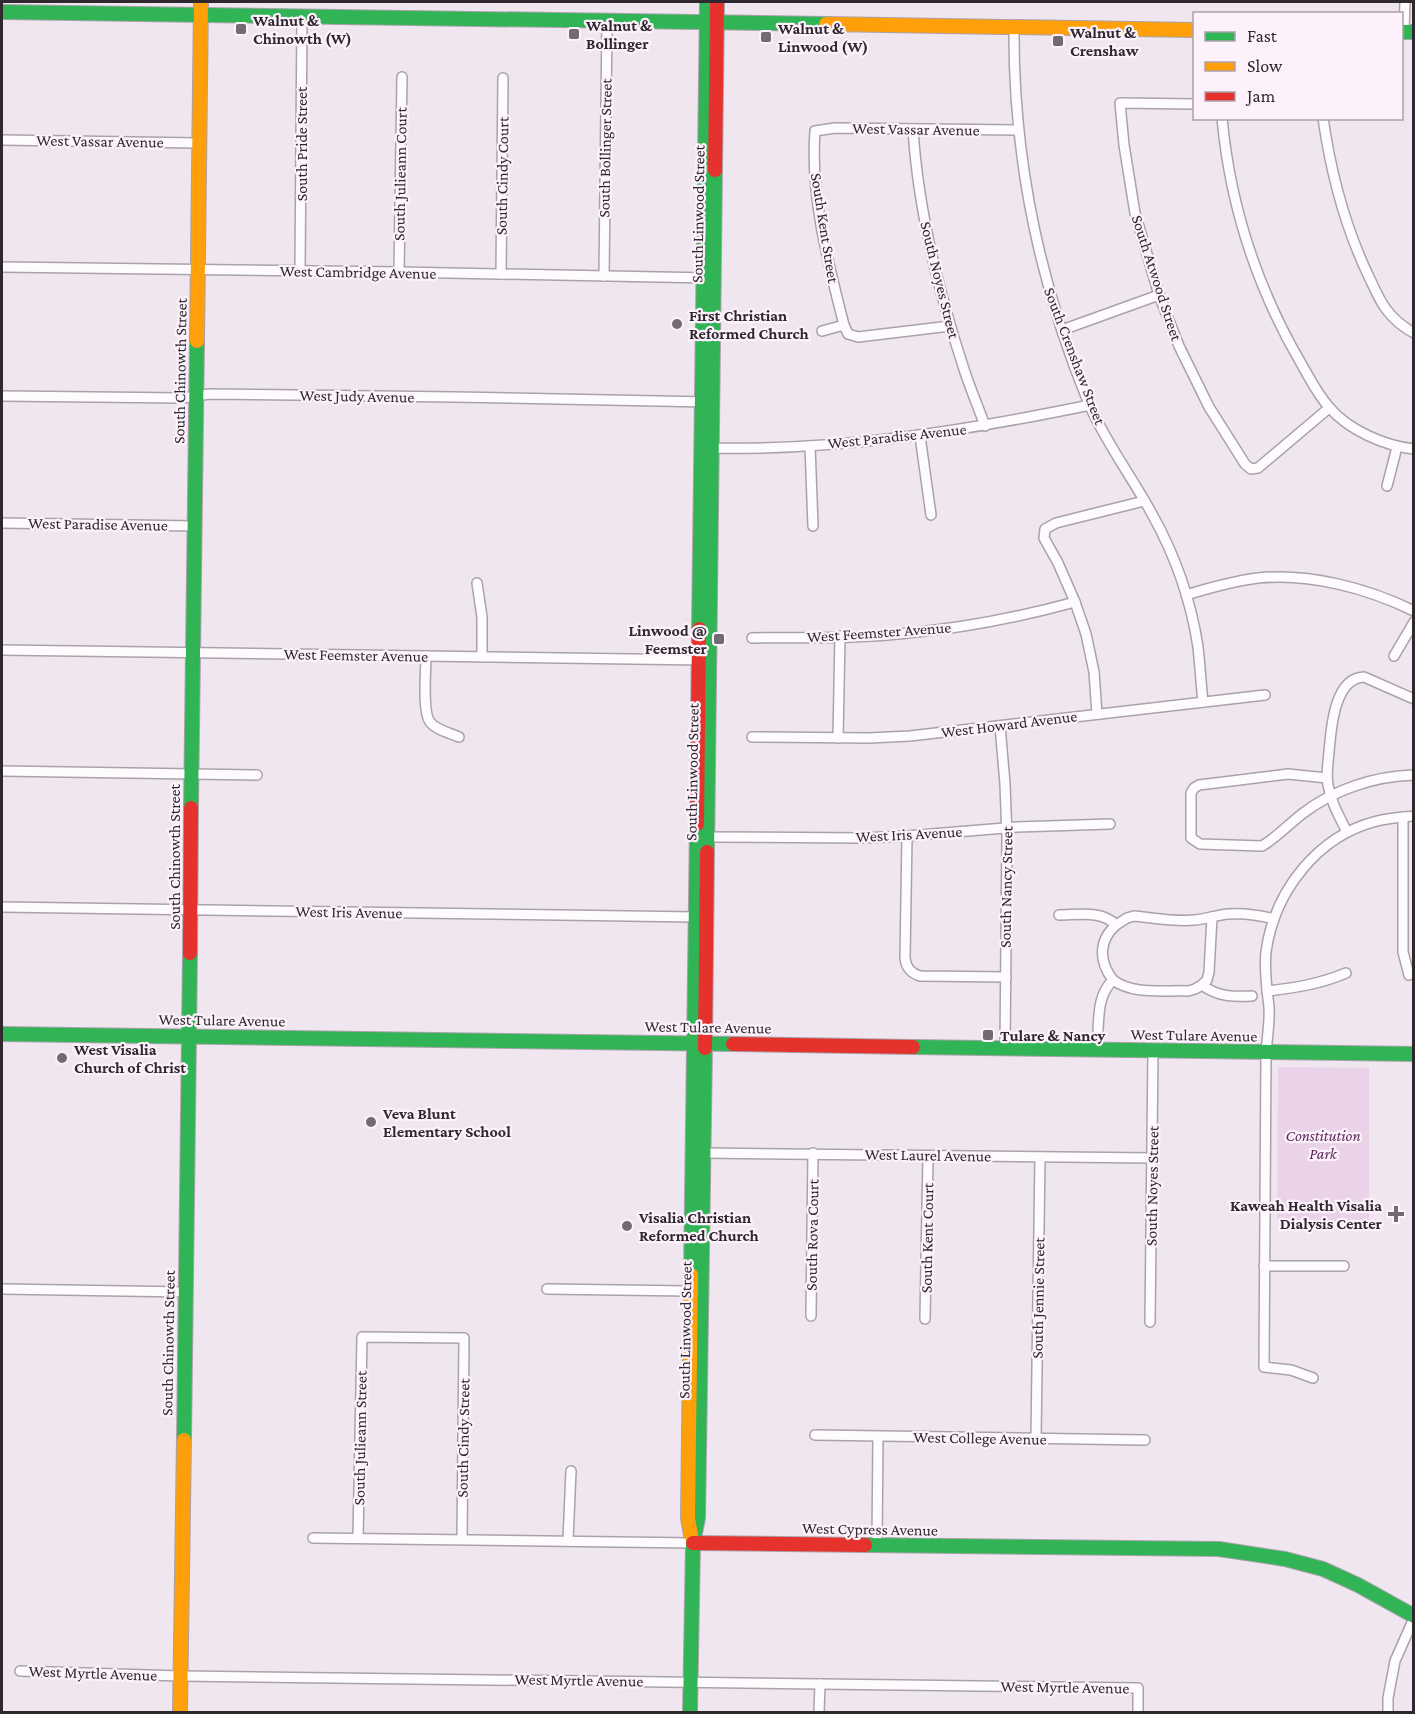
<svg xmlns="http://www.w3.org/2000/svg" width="1415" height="1714" font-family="'Crimson Pro',serif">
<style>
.green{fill:#ead3e9}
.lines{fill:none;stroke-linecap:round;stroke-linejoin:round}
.street-casing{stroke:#aaa2a9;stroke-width:12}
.fast-casing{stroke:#aaa2a9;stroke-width:16}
.slow-casing{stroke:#aaa2a9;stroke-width:16}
.jam-casing{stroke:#aaa2a9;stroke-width:16}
.street{stroke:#fdfbfd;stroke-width:9}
.fast{stroke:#30b455;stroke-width:14}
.slow{stroke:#ff9f0a;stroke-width:14}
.jam{stroke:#e5322d;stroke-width:14}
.poi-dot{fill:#736a73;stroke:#fdf2fc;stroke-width:2}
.labels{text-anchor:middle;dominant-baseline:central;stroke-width:4.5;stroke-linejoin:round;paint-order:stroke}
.poi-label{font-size:16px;font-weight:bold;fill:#2f282f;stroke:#fdf2fc;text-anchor:start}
.street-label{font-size:16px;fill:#2f282f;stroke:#fdf2fc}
.park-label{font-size:16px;font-style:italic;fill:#5d285c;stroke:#fdf2fc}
</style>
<rect width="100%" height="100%" fill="#f0e6f0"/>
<path class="green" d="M1278,1067L1369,1068V1221H1277Z"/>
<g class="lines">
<defs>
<g id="street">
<path d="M1014,27C1013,157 1039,283 1089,404C1106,443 1132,477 1152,514C1175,555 1191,601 1198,647C1200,665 1201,684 1203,702"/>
<path d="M1404,32L1405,2"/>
<path d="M1194,104L1120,103L1124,145L1135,213L1159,295L1179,346L1209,407L1245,464L1251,469L1258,468L1329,408"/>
<path d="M1222,118C1230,205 1258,290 1302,365C1310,379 1318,395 1329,407C1348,430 1385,446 1414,449"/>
<path d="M1323,118C1331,174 1345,227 1369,277C1374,287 1379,300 1386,309C1394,320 1403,327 1414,333"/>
<path d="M913,129C918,210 938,290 963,366C969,386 978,406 985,426"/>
<path d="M2,140L199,143"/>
<path d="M2,267L399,272L709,278"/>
<path d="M300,271L302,16"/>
<path d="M399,272L402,77"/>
<path d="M501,274L503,78"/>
<path d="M604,276L607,21"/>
<path d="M844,325C828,262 810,196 815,131L835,128L1018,130"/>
<path d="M1062,330L1159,295"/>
<path d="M822,331L844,325L848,334L858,337L950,326"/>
<path d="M2,396L183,398L209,394L455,397L708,402"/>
<path d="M920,436L931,515"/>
<path d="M810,446L813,526"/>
<path d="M708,448C838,451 964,431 1090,405"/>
<path d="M1387,486L1397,447"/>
<path d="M2,523L195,526"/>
<path d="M477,583L482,617V657"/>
<path d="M1186,595C1209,588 1233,581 1258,578C1310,573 1367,588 1414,611"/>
<path d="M752,638C804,637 857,639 908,633C965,628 1020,617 1075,602"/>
<path d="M2,650L704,660"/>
<path d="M426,656C426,670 422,712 430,722C436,730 450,733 459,737"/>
<path d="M1394,656L1414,622"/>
<path d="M1097,714L1094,672L1086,634L1075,602L1058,563L1044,538L1045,529L1056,523L1144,501"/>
<path d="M1000,726L1005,784L1007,837L1005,1049"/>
<path d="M752,737L869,738L910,736L1265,695"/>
<path d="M838,738L840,636"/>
<path d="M2,771L257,775"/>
<path d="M1327,778L1288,774L1199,785L1194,788L1191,793V838L1200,844L1262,846C1276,838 1288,825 1302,814C1333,790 1374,776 1414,775"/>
<path d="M1403,817V952L1409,975"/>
<path d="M1347,832C1339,816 1331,802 1328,785C1326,774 1328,763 1329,752C1331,729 1334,678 1364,677L1414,699"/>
<path d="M907,836L905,958C906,968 911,973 920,976L1006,977"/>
<path d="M708,837L863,838L907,836L1017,827L1110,824"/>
<path d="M2,907L696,917"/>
<path d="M1059,915C1078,915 1102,910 1116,925L1127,918L1134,916C1155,918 1174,922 1195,920C1206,919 1217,915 1228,914C1243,913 1259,915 1274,919"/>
<path d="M1113,980C1133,995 1163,990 1188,991L1195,989L1202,985C1218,997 1234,997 1252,996"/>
<path d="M1202,985L1207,980L1209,972L1212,917"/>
<path d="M1267,991C1295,988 1320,984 1346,973"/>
<path d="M1098,1030C1099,1011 1099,994 1113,980C1099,962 1098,941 1116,925"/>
<path d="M704,1153L1152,1158"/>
<path d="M1264,1266H1344"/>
<path d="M2,1289L185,1292"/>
<path d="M547,1289L690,1291"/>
<path d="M811,1316L813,1153"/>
<path d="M925,1319L928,1156"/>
<path d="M1150,1322L1153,1051"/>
<path d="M1313,1378L1291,1370L1264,1367L1266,1053C1267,1038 1270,1022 1269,1007C1267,989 1264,971 1266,952C1274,892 1317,836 1377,821C1389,818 1402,817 1414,816"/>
<path d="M815,1435L1145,1440"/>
<path d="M1036,1439L1040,1157"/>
<path d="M313,1538L693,1543"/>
<path d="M358,1538L362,1337L464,1338L462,1539"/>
<path d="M568,1540L571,1471"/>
<path d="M877,1545L878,1437"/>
<path d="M20,1671L180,1676L1138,1688V1712"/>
<path d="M819,1712L820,1684"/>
<path d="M1388,1712V1698L1395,1661L1414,1618"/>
</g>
<g id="fast">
<path d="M2,12L826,24"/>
<path d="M1402,32H1414"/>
<path d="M699,629L707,2"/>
<path d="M191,808L197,341"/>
<path d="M707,852L715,170"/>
<path d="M2,1034L733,1044"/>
<path d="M913,1047L1414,1054"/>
<path d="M691,1275L697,824"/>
<path d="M184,1440L190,953"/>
<path d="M865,1545L1219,1549L1285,1559L1323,1569L1358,1585L1414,1616"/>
<path d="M690,1712L693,1543L698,1518L705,1048"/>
</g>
<g id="slow">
<path d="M826,24L1194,30"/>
<path d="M197,341L201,2"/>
<path d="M691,1535L688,1518L691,1275"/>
<path d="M180,1712L184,1440"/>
</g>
<g id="jam">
<path d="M715,170L717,2"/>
<path d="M697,824L699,629"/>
<path d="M190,953L191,808"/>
<path d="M733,1044L913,1047"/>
<path d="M705,1048L707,852"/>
<path d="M693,1543L865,1545"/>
</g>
</defs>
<use href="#street" class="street-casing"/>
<use href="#fast" class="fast-casing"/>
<use href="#slow" class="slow-casing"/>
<use href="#jam" class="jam-casing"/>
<use href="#street" class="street"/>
<use href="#fast" class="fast"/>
<use href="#slow" class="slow"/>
<use href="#jam" class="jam"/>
</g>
<g class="poi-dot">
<rect x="235" y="23" width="12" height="12" rx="3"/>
<rect x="568" y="28" width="12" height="12" rx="3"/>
<rect x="760" y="31" width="12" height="12" rx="3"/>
<rect x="1052" y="35" width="12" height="12" rx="3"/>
<circle cx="677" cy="324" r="6"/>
<rect x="713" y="633" width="12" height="12" rx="3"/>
<rect x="982" y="1029" width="12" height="12" rx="3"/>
<circle cx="62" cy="1058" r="6"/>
<circle cx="371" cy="1122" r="6"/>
<path d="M1393 1205h6v6h6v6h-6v6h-6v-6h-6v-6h6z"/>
<circle cx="627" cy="1226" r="6"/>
</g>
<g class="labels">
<g class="poi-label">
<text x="253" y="20">Walnut &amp;<tspan x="253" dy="18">Chinowth (W)</tspan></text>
<text x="586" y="25">Walnut &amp;<tspan x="586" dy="18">Bollinger</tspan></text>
<text x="778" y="28">Walnut &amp;<tspan x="778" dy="18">Linwood (W)</tspan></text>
<text x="1070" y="32">Walnut &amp;<tspan x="1070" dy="18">Crenshaw</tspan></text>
<text x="689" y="315">First Christian<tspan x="689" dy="18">Reformed Church</tspan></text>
<text x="707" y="630" text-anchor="end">Linwood @<tspan x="707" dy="18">Feemster</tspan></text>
<text x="1000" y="1035">Tulare &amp; Nancy</text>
<text x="74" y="1049">West Visalia<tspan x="74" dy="18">Church of Christ</tspan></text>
<text x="383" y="1113">Veva Blunt<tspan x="383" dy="18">Elementary School</tspan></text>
<text x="1382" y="1205" text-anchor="end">Kaweah Health Visalia<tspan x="1382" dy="18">Dialysis Center</tspan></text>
<text x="639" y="1217">Visalia Christian<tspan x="639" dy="18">Reformed Church</tspan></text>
</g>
<g class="street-label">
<text transform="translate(916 129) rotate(1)">West Vassar Avenue</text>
<text transform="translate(100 141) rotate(1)">West Vassar Avenue</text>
<text transform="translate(301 144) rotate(-90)">South Pride Street</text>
<text transform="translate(605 148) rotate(-89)">South Bollinger Street</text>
<text transform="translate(400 174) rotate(-89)">South Julieann Court</text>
<text transform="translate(502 176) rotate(-89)">South Cindy Court</text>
<text transform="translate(698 214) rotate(-89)">South Linwood Street</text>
<text transform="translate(825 228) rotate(81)">South Kent Street</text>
<text transform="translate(358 272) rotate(1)">West Cambridge Avenue</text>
<text transform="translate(1157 278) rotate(72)">South Atwood Street</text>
<text transform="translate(940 280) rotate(76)">South Noyes Street</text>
<text transform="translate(1075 356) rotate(69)">South Crenshaw Street</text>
<text transform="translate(180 371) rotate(-89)">South Chinowth Street</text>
<text transform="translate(357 396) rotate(1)">West Judy Avenue</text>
<text transform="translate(897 436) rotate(-6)">West Paradise Avenue</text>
<text transform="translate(98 524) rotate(1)">West Paradise Avenue</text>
<text transform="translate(879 632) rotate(-4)">West Feemster Avenue</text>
<text transform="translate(356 655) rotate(1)">West Feemster Avenue</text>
<text transform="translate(1009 724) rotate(-7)">West Howard Avenue</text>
<text transform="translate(692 772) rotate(-89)">South Linwood Street</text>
<text transform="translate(909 834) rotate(-3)">West Iris Avenue</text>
<text transform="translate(174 857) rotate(-90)">South Chinowth Street</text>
<text transform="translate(1006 887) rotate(-89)">South Nancy Street</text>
<text transform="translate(349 912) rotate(1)">West Iris Avenue</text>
<text transform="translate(222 1020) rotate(1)">West Tulare Avenue</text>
<text transform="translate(708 1027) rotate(1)">West Tulare Avenue</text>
<text transform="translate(1194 1035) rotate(1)">West Tulare Avenue</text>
<text transform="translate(928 1155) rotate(1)">West Laurel Avenue</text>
<text transform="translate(1152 1186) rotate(-89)">South Noyes Street</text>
<text transform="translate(812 1235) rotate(-89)">South Rova Court</text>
<text transform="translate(927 1238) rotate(-89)">South Kent Court</text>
<text transform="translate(1038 1298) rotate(-89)">South Jennie Street</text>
<text transform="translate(685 1330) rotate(-89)">South Linwood Street</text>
<text transform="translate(168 1343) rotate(-89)">South Chinowth Street</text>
<text transform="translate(360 1438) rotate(-89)">South Julieann Street</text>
<text transform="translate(463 1438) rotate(-89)">South Cindy Street</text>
<text transform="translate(980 1438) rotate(1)">West College Avenue</text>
<text transform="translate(870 1529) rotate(1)">West Cypress Avenue</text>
<text transform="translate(93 1673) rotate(2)">West Myrtle Avenue</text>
<text transform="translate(579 1680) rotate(1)">West Myrtle Avenue</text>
<text transform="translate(1065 1687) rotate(1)">West Myrtle Avenue</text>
</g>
<g class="park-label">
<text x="1323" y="1135">Constitution<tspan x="1323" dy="18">Park</tspan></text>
</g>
</g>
<rect width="1415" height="1714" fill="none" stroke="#2f282f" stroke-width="6"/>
<rect x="1193" y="12" width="210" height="108" fill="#fdf2fc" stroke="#aba1aa" stroke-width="1.5"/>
<rect x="1205" y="32" width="30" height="9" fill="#30b455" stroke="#aba1aa" stroke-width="1.5"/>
<text x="1247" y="42" font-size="18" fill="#2f282f">Fast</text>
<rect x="1205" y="62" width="30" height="9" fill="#ff9f0a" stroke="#aba1aa" stroke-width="1.5"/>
<text x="1247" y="72" font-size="18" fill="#2f282f">Slow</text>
<rect x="1205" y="92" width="30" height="9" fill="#e5322d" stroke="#aba1aa" stroke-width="1.5"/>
<text x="1247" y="102" font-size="18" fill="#2f282f">Jam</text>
</svg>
